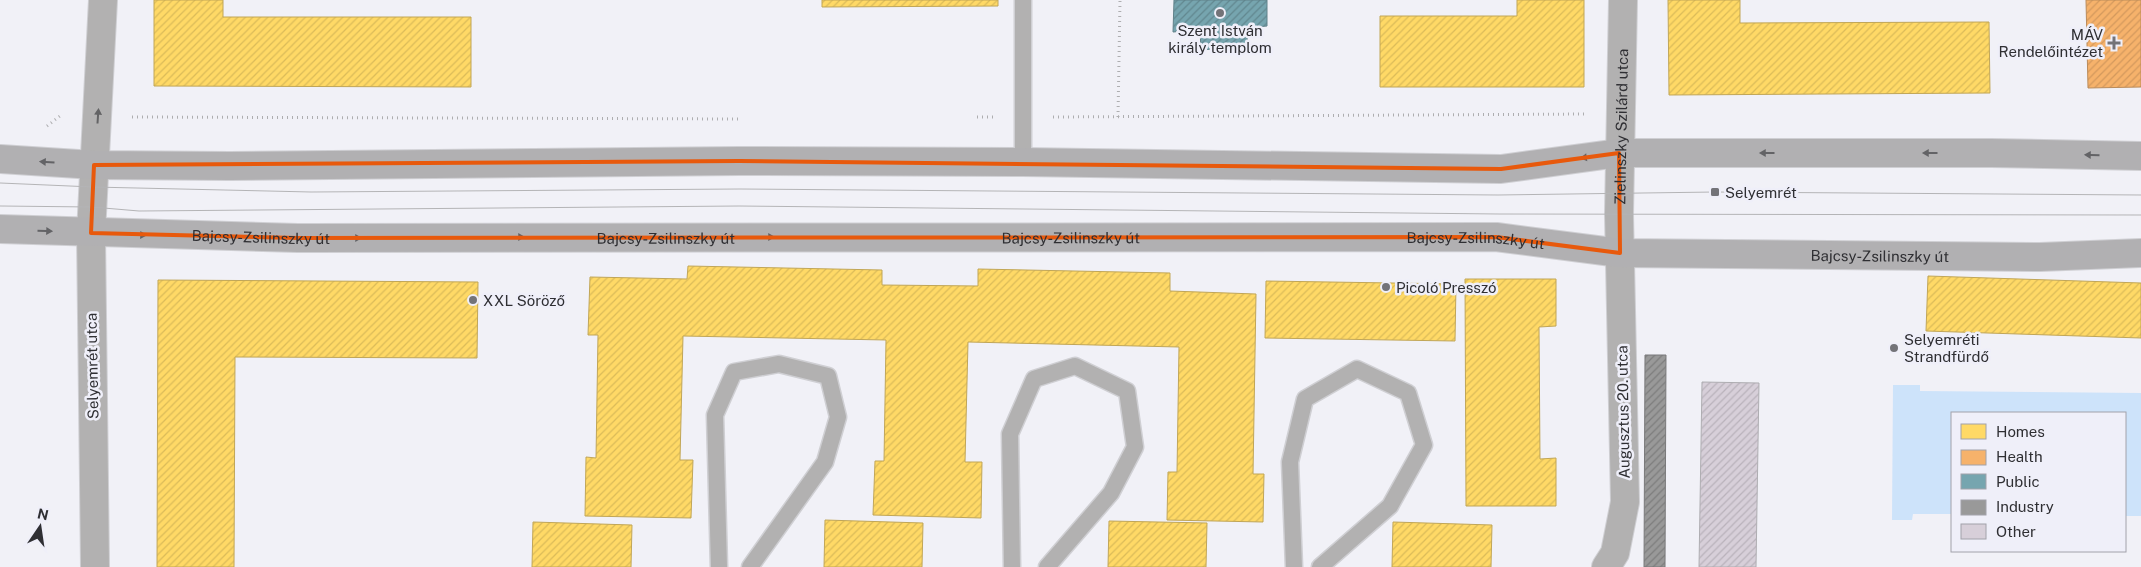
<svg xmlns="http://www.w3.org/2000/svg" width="2141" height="567" font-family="'Public Sans',sans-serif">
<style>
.water{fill:#cde3fa}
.homes{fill:url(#homes-hatch);stroke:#c1a657}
.health{fill:url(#health-hatch);stroke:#ba8b5a}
.public{fill:url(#public-hatch);stroke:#61828a}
.industry{fill:url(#industry-hatch);stroke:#79797a}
.building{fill:url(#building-hatch);stroke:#aeadb1}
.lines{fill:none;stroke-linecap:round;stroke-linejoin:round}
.lane-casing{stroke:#cfcfd3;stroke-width:19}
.street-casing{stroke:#cfcfd3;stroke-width:30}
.secondary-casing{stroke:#cfcfd3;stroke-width:30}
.path{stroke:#aeaeb0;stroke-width:3;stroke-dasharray:1 4;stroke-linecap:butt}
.lane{stroke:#b2b1b1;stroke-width:16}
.street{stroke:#b2b1b1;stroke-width:28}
.secondary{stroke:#b1b0b2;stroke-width:28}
.tram{stroke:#b4b4b6;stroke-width:1}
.oneway{fill:#636365}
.oneway2{fill:#636366}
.marked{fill:none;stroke:#e8590c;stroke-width:4;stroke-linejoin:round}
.poi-dot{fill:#737378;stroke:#efeff9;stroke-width:2}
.labels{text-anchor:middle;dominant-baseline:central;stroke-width:5;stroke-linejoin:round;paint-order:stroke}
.poi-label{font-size:15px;fill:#2f2f33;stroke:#efeff9;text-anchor:start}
.street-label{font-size:15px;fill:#2f2f33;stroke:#efeff9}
</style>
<defs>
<pattern id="homes-hatch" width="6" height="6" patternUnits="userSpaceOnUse" patternTransform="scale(1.25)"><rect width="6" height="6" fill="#ffd966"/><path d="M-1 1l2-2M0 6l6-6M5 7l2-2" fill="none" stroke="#dbbb59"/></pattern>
<pattern id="health-hatch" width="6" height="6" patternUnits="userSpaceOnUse" patternTransform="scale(1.25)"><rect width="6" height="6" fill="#f6b26b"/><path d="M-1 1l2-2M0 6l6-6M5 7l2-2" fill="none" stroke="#d3995d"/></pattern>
<pattern id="public-hatch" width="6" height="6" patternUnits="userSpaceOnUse" patternTransform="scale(1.25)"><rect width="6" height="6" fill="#76a5af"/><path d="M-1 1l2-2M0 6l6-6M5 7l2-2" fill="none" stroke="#61878f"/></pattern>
<pattern id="industry-hatch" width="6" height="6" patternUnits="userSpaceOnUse" patternTransform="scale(1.25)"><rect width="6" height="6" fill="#999"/><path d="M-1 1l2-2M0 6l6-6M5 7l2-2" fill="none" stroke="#7d7d7d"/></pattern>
<pattern id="building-hatch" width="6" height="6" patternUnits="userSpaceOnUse" patternTransform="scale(1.25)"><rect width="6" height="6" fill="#d7cfd9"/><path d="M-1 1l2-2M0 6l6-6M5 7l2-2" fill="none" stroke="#b9b2bb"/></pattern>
</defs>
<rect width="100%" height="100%" fill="#f1f1f7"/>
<path class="water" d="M1893,385H1920V391L2141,393V516H2125V413H1952V514H1913L1912,520H1892Z"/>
<g class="homes">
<path d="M154,0H223V17H471V87L154,86Z"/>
<path d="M822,0H998V6L822,7Z"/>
<path d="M1517,0H1584V87H1380V16H1517Z"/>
<path d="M1668,0H1740V23L1989,22L1990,93L1669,95Z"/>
<path d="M688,266L882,270V285L978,286V269L1170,273V291L1256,294L1253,474H1264L1263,522L1167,520L1168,472H1177L1179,347L968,342L965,462H982L981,518L873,515L875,461H884L886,340L683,336L680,460H693L691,518L585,516L586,457L596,458L598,335H588L590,277L687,279Z"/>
<path d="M1928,276L2141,283V338L1926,331Z"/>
<path d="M1465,279H1556V326L1539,327L1540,459L1556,458V506H1466Z"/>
<path d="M158,280L478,282L477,358L235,357L234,567H157Z"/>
<path d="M1266,281L1456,284L1455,341L1265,338Z"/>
<path d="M825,520L923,523L922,567H824Z"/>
<path d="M1109,521L1207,523L1206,567H1108Z"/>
<path d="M533,522L632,525L631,567H532Z"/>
<path d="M1393,522L1492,525L1491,567H1392Z"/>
</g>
<path class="health" d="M2086,0H2141V87L2088,88Z"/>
<path class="public" d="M1174,0H1267V26L1246,28L1248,46L1201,50L1200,30L1173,32Z"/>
<path class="industry" d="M1645,355H1666L1665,567H1644Z"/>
<path class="building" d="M1702,382L1759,383L1756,567H1699Z"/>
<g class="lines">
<defs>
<g id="lane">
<path d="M1023,0V162"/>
<path d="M719,567L715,415L734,372L779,364L828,376L838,417L825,462L750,567"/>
<path d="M1012,567L1010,434L1034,379L1075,366L1127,391L1135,447L1111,493L1047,567"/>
<path d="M1294,567L1290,462L1305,399L1357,369L1408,393L1424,445L1390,506L1320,567"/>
</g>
<g id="street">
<path d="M95,567L91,233L103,0"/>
<path id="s1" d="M1606,567L1615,553L1625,502L1619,214L1623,0"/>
</g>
<g id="secondary">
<path d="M0,159L94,165L230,166L739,161L1023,162L1501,169L1619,153H1991L2141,156"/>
<path id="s2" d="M0,229L298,238L1496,237L1620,253L2040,257L2141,253"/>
</g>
</defs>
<use href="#lane" class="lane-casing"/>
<use href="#street" class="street-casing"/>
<use href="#secondary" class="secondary-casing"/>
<g class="path">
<path d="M132,117L738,119"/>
<path d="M977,117H994"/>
<path d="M1053,117L1587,114"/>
<path d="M1118,117L1120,0"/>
<path d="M47,126L60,116"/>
</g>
<use href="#lane" class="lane"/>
<use href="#street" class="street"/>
<use href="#secondary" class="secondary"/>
<g class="tram">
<path d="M0,183L93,187L311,192L740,189L1498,195L1715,192L2141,195"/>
<path d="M0,206L92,207L139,211L739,206L1499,214L2141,215"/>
</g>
</g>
<defs><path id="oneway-solid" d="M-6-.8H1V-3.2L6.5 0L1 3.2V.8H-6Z" transform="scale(1.25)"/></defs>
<use class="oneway" href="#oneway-solid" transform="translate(98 116) rotate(-86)"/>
<g class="oneway2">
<use href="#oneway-solid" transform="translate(1767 153) rotate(-180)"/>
<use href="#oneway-solid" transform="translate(1930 153) rotate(-180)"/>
<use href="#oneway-solid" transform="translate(2092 155) rotate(-179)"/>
<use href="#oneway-solid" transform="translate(1588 157) rotate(172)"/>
<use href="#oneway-solid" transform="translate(47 162) rotate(-177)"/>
<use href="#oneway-solid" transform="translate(45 231) rotate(2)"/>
<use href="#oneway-solid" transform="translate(139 235) rotate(2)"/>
<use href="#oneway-solid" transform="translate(517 237)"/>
<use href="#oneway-solid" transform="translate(767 237)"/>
<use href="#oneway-solid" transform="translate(354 238)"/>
</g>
<path class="marked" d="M1619,153L1620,253L1496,237L298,238L91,233L94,165L739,161L1501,169Z"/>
<g class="poi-dot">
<circle cx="1220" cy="13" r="5"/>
<path d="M2111.5 35.5h5v5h5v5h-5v5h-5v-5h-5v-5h5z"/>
<rect x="1710" y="187" width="10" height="10" rx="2.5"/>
<circle cx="1386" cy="287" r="5"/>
<circle cx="473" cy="300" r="5"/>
<circle cx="1894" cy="348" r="5"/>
</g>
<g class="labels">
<g class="poi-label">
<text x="1220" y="30" text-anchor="middle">Szent István<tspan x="1220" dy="17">király templom</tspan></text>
<text x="2103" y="34" text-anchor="end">MÁV<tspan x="2103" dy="17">Rendelőintézet</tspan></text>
<text x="1725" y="192">Selyemrét</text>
<text x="1396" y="287">Picoló Presszó</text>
<text x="483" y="300">XXL Söröző</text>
<text x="1904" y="339">Selyemréti<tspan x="1904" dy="17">Strandfürdő</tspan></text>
</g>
<g class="street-label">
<text stroke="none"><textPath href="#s1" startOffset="444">Zielinszky Szilárd utca</textPath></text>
<text stroke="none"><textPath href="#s2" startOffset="261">Bajcsy-Zsilinszky út</textPath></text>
<text stroke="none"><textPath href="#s2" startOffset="666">Bajcsy-Zsilinszky út</textPath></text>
<text stroke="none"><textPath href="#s2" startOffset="1071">Bajcsy-Zsilinszky út</textPath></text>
<text stroke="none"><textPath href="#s2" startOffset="1476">Bajcsy-Zsilinszky út</textPath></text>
<text stroke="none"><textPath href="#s2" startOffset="1881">Bajcsy-Zsilinszky út</textPath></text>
<text transform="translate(92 366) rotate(-91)">Selyemrét utca</text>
<text transform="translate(1623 412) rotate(-91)">Augusztus 20. utca</text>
</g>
</g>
<rect x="1951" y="412" width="175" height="140" fill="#efeff9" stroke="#a2a2aa"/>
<rect x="1961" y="424" width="25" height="15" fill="#ffd966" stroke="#a2a2aa"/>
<text x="1996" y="437" font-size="15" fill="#2f2f33">Homes</text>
<rect x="1961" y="450" width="25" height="15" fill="#f6b26b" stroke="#a2a2aa"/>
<text x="1996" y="462" font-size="15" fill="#2f2f33">Health</text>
<rect x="1961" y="474" width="25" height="15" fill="#76a5af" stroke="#a2a2aa"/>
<text x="1996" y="487" font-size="15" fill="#2f2f33">Public</text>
<rect x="1961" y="500" width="25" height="15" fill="#999999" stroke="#a2a2aa"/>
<text x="1996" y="512" font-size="15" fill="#2f2f33">Industry</text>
<rect x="1961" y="524" width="25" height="15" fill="#d7cfd9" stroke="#a2a2aa"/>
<text x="1996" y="537" font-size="15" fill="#2f2f33">Other</text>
<g transform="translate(40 527) rotate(13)" stroke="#efeff9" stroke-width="4" paint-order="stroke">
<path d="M0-4L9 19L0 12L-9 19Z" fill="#2f2f33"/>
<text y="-8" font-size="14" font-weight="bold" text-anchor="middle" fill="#2f2f33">N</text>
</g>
</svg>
